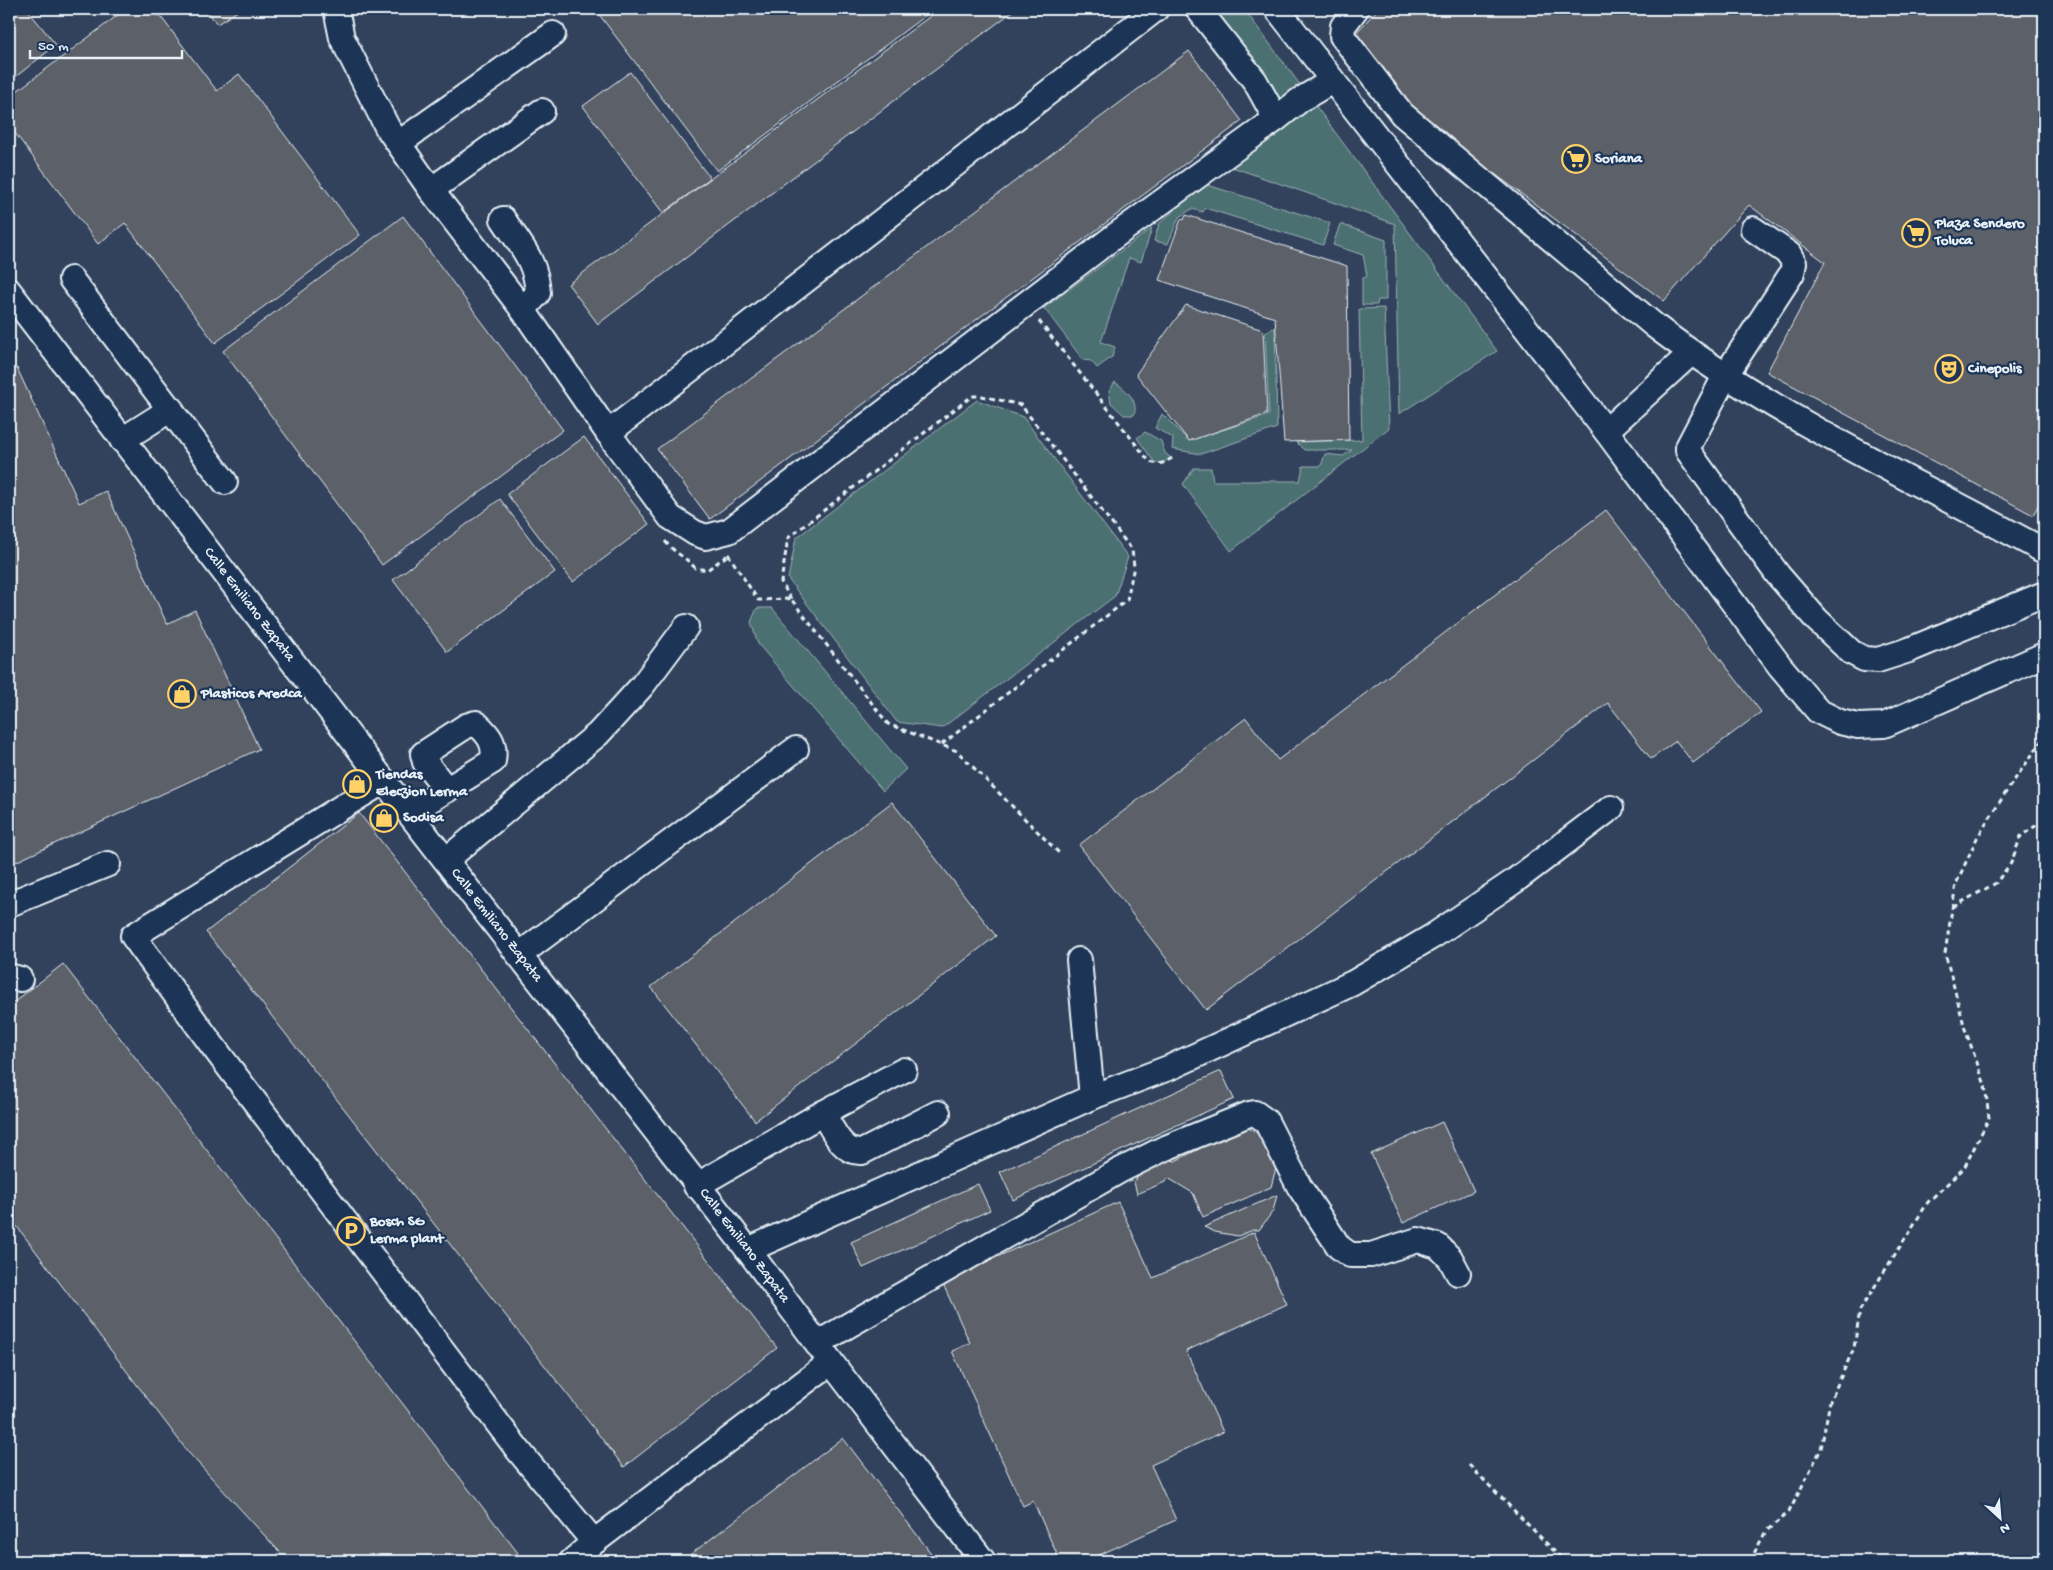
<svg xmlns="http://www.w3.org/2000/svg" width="2053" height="1570" font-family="'Gochi Hand',sans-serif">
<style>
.built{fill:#30425c}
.green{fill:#4c7072;stroke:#9ab0b5}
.building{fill:#5c6167;stroke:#e8f1f8}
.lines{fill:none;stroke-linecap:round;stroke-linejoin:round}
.minor-casing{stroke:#e8f1f8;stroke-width:28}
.path{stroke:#e8f1f8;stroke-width:3;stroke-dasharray:5 4;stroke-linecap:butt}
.minor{stroke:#1d3557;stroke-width:24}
.labels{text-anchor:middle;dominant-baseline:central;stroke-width:4.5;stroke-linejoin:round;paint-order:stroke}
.poi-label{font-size:15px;font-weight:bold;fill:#e8f1f8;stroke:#1d3557;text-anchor:start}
.street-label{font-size:15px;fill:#e8f1f8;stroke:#1d3557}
</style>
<rect width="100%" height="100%" fill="#1d3557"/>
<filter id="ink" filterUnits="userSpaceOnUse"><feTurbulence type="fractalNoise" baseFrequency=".02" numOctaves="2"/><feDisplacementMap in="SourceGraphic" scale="10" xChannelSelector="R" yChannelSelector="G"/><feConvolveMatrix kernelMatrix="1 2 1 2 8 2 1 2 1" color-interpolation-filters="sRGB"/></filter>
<g filter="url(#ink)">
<rect class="built" x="9" y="9" width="2035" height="1552"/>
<g class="green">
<path d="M1211,9H1244L1497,351L1399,414L1395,224L1232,167L1229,158L1264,124Z"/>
<path d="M1204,184L1330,223L1323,245L1205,208L1203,212L1192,209L1179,217L1168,244L1154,241L1159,224Z"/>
<path d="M1340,224L1386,240V300H1378L1377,305H1362V279L1367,276L1363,255L1333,245Z"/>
<path d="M1152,228L1141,262L1129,258L1101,342L1115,347L1112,357L1097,368L1091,361L1083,360L1044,308Z"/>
<path d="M1384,308L1389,428L1231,551L1183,484L1194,468H1211L1213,481H1300L1303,466H1321L1325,454L1343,456L1352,450H1304L1296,442L1362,440L1359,309Z"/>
<path d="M1275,327L1277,428L1201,454L1172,449L1173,438L1155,428L1162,414L1189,441L1269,415L1265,333Z"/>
<path d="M1115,382C1126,390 1139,400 1134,415H1124L1111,403L1109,391Z"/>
<path d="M977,400L1023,417L1128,557L1115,596L942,728L897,722L788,579L796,538Z"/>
<path d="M1145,432L1161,441L1165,453L1171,458L1163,463H1155L1137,438Z"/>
<path d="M757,608H772L906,769L883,791L758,644L751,622Z"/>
</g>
<g class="building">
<path d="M9,9H27L56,45L9,82Z"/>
<path d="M126,9H155L217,91L239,74L360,235L215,343L125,223L98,244L9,125V97Z"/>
<path d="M206,9H241L217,24Z"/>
<path d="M595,9H934L717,171Z"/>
<path d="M940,9H1016L598,324L568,284Z"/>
<path d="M1378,9H2044V494L2033,515L1767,372L1825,262L1749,205L1664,301L1407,108L1356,33Z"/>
<path d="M1189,51L1242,121L710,519L657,449Z"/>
<path d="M630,72L710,178L663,213L583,106Z"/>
<path d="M1186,215L1347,266L1349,440L1284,442L1275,318L1159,280L1181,219L1184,220Z"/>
<path d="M403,216L563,430L382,565L223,351Z"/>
<path d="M1186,305L1263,330L1267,414L1189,441L1136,374Z"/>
<path d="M17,368L79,503L106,491L167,624L195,610L259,749L9,865V372Z"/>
<path d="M584,437L649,524L573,582L507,494Z"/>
<path d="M500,499L555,572L447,652L393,580Z"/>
<path d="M1606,510L1761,712L1693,763L1676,741L1651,759L1608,703L1206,1010L1079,845L1246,718L1278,760Z"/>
<path d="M892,802L996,936L755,1121L651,987Z"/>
<path d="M359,813L777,1348L624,1467L206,932Z"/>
<path d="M63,964L518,1553L506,1561H288L188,1452L9,1216V1006Z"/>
<path d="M1221,1071L1234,1099L1013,1200L1000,1172Z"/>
<path d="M1240,1122L1266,1139L1278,1160L1271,1187L1203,1217L1193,1193L1168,1178L1165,1182L1137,1194L1134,1182L1152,1157L1157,1156L1175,1161L1199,1149L1201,1139Z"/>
<path d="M1442,1122L1474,1191L1403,1223L1371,1154Z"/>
<path d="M978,1184L990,1210L863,1268L851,1242Z"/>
<path d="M1277,1195L1273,1211L1259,1230H1253L1238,1236L1215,1232L1204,1227Z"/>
<path d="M1118,1202L1153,1278L1254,1232L1287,1304L1186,1351L1223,1432L1151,1465L1176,1520L1086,1561H1060L1033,1501L1023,1506L952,1351L970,1343L942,1282Z"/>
<path d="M843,1438L937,1561H682Z"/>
</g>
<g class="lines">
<defs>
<g id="minor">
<path d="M336,9L342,38L387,127L431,190L523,310L608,433L670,517L695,533L706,537L729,531L1112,238L1276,119L1255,81L1198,9"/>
<path d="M1277,9L1606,431L1780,666L1818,711L1840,722L1858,726L1884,725L2044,655"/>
<path d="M1356,9L1343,26L1342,36L1402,114L1655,326C1775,417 1913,479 2044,551"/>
<path d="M1276,119L1300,100L1332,81"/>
<path d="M399,143L553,34"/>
<path d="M431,190L542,111"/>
<path d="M503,219C520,245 536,260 538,293L523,310"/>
<path d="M1753,229L1789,254L1794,263L1792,273L1725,376L1688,447V451L1778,575L1817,620L1851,652L1864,659L1878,660L1909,650L2044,594"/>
<path d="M71,279L225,482"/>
<path id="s1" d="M9,291L384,781L748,1250L837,1370L983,1561"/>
<path d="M1606,431L1691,353"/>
<path d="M608,433L1156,9"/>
<path d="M122,440L171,409"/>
<path d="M384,781L133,936L212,1045L518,1450L594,1542"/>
<path d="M409,813L493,761C496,743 489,735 476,723L466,726L423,754L425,762L447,790"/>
<path d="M446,860L598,734L642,686L686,627"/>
<path d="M9,904L108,864"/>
<path d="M519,955L796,749"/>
<path d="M1079,960L1092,1097"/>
<path d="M9,976L20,979"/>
<path d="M904,1070L823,1113C832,1128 842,1154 862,1152L938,1113"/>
<path d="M696,1186L823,1113"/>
<path d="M748,1250L1092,1097L1171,1067L1353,983L1433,936L1513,882L1611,808"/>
<path d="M817,1344L849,1325L1119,1171L1163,1149L1249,1114L1255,1113L1266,1121L1299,1186L1339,1247L1350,1255H1371L1418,1240L1438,1246L1450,1258L1458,1273"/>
<path d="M572,1561L594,1542L831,1362"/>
</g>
</defs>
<use href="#minor" class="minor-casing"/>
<g class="path">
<path d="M1039,321L1149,461C1159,467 1165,462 1174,457"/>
<path d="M665,541C674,553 686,557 695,568L707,570L728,555"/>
<path d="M728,554L758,600L791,599L888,724L957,751L1059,853"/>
<path d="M791,599L781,582L788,538L972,396H982L1021,405L1132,550L1134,566L1127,600L941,745"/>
<path d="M1953,907L1996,883L2011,863L2021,836L2044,820"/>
<path d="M1469,1465L1564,1561"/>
<path d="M1750,1561L1766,1531L1789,1512L1821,1449L1830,1401L1854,1348L1860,1310L1928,1202L1964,1168L1989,1118L1985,1085L1965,1029L1945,953L1956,884L1977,838L2008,789L2044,738"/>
</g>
<use href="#minor" class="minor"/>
</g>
</g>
<defs>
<symbol id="supermarket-ring" viewBox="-11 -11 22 22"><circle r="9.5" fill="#1d3557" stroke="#ffd166" stroke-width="1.5"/><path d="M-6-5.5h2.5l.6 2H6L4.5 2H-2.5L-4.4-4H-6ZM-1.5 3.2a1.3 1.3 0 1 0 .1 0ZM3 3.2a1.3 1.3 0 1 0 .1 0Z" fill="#ffd166"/></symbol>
<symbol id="theatre-ring" viewBox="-11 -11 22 22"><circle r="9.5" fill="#1d3557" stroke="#ffd166" stroke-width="1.5"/><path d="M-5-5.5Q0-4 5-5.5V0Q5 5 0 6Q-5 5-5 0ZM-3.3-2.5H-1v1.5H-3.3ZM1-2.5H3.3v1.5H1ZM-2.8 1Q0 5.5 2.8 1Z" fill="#ffd166"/></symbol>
<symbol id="shop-ring" viewBox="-11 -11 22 22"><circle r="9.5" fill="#1d3557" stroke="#ffd166" stroke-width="1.5"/><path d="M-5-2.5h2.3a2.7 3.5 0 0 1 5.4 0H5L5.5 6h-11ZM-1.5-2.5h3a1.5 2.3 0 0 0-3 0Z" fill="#ffd166"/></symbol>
<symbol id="parking-ring" viewBox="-11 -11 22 22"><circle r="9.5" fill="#1d3557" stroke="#ffd166" stroke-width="1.5"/><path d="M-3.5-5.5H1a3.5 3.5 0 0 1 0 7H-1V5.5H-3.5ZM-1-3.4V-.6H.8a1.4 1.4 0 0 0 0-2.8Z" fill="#ffd166"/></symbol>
</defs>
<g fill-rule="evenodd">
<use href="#supermarket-ring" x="1560" y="143" width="32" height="32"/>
<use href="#supermarket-ring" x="1900" y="217" width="32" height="32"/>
<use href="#theatre-ring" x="1933" y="353" width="32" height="32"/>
<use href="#shop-ring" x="166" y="678" width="32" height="32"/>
<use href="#shop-ring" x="341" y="768" width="32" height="32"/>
<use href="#shop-ring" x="368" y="802" width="32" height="32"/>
<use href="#parking-ring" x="335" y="1215" width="32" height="32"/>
</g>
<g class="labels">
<g class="poi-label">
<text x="1595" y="159">Soriana</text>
<text x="1935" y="224">Plaza Sendero<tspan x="1935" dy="17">Toluca</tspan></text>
<text x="1968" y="369">Cinepolis</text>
<text x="201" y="694">Plasticos Aredca</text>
<text x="376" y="775">Tiendas<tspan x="376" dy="17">Eleczion Lerma</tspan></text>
<text x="403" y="818">Sodisa</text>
<text x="370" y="1222">Bosch SG<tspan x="370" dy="17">Lerma plant</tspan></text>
</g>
<g class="street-label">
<text stroke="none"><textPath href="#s1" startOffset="395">Calle Emiliano Zapata</textPath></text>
<text stroke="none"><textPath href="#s1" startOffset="800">Calle Emiliano Zapata</textPath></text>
<text stroke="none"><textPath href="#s1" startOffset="1205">Calle Emiliano Zapata</textPath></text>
</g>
</g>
<rect width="2053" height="1570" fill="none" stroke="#1d3557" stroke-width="30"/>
<rect x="15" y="15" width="2023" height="1540" fill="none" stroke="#e8f1f8" stroke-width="2" filter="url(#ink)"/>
<g transform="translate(2000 1518) rotate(154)" stroke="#1d3557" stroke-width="4" paint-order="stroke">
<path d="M0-4L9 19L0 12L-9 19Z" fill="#e8f1f8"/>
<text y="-8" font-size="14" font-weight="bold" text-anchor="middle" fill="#e8f1f8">N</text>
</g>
<path d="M30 50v8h152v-8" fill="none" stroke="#e8f1f8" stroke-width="2.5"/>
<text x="38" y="50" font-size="15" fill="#e8f1f8" stroke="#1d3557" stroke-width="4" paint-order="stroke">50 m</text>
</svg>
